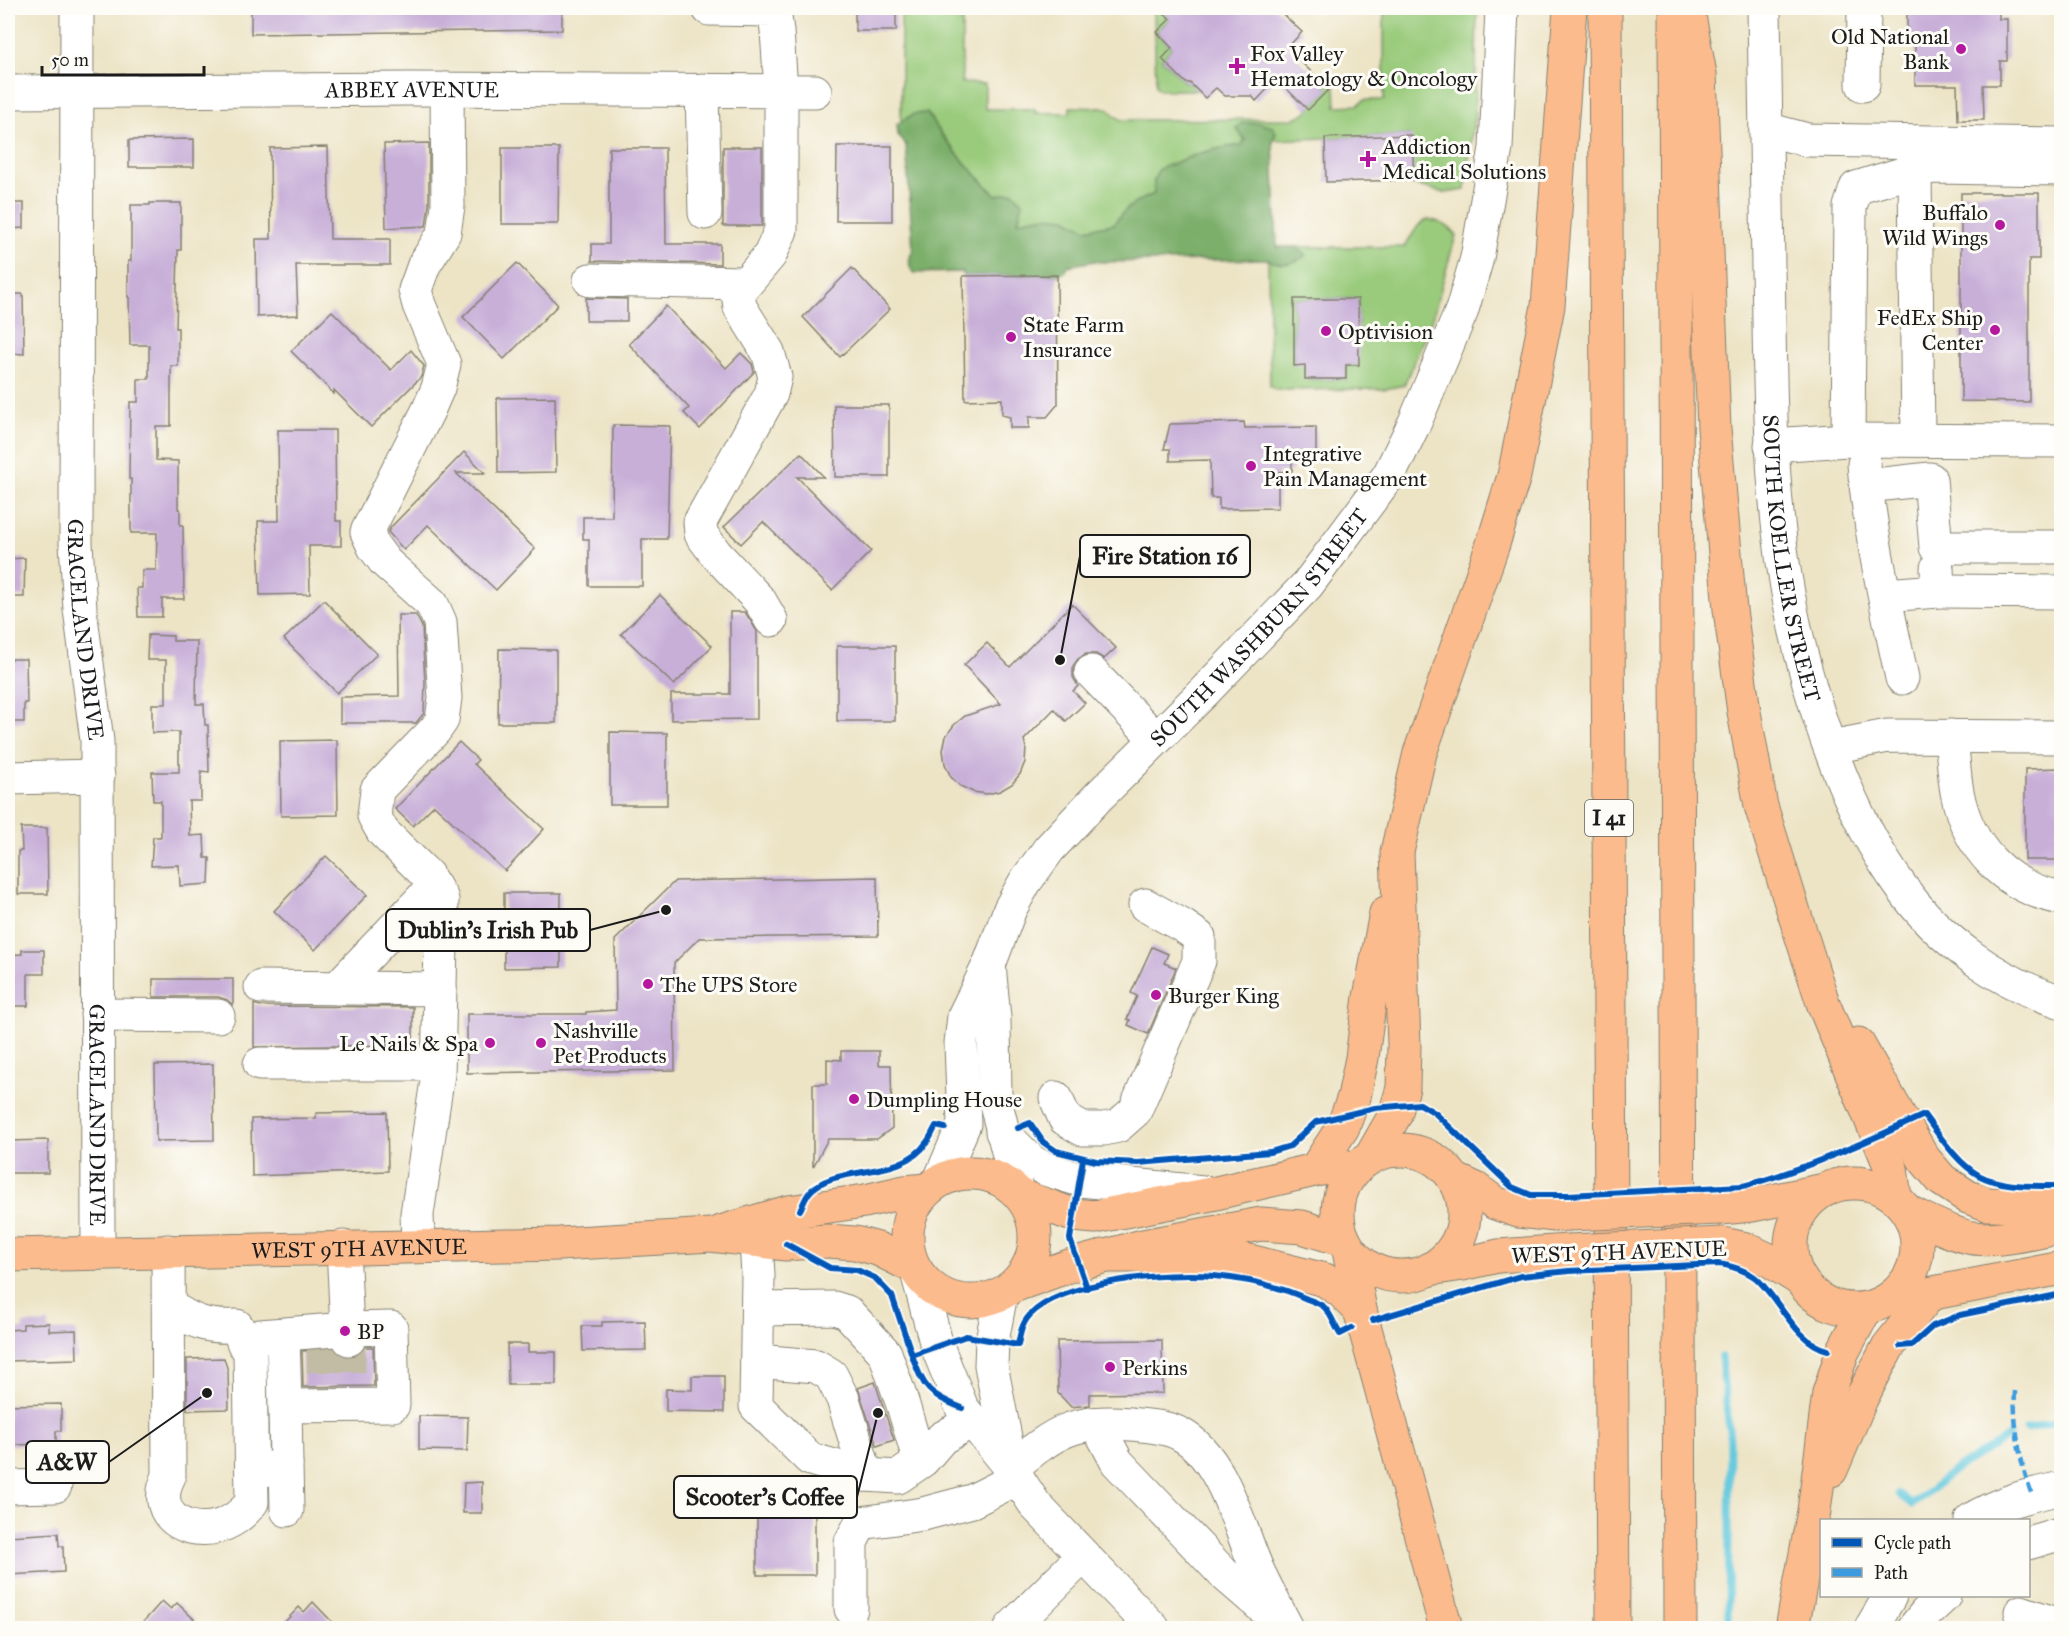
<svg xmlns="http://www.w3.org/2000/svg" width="2069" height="1636" font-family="'IM FELL Great Primer',serif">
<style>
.green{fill:#9acb7b;stroke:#5b744c;stroke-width:1.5;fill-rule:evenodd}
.forest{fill:#7baf6b;stroke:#4c6644;stroke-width:1.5}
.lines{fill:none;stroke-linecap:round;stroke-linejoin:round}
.stream{stroke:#60c8dd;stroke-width:7}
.building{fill:#c8afd8}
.minor-tunnel{stroke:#c3bca4;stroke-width:33;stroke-dasharray:33 16;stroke-linecap:butt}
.minor-casing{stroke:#848071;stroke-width:35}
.major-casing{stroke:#848071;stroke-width:35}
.highway-casing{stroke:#848071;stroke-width:35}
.minor{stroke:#fff;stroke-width:33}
.major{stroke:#fbbb8c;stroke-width:33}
.highway{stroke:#fbbb8c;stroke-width:33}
.major-bridge-casing{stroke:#848071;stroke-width:35;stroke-linecap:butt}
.major-bridge{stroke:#fbbb8c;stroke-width:33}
.quiet{stroke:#3c9bdf;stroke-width:4.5;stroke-dasharray:9 4.5;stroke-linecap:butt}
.cycleway-casing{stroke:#fdfcf7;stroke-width:10}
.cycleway{stroke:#0057b8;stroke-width:6}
.poi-dot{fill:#b5179e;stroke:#fdfcf7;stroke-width:2}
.labels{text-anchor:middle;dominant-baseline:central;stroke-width:6;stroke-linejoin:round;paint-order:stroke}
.shield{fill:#fdfcf7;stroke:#605f5e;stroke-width:1.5}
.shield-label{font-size:21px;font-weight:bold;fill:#1c1c1c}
.poi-label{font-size:22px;fill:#1c1c1c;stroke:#fdfcf7;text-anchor:start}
.street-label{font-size:22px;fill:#1c1c1c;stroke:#fdfcf7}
.leader{fill:none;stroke:#1c1c1c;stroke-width:2}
.callout-dot{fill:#1c1c1c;stroke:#fdfcf7;stroke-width:2}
.callout{fill:#fdfcf7;stroke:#1c1c1c;stroke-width:2}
.callout-label{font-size:24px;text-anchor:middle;font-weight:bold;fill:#1c1c1c}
</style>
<rect width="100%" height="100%" fill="#fdfcf7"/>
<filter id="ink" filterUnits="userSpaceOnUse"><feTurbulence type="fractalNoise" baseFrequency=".0167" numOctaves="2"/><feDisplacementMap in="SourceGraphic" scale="12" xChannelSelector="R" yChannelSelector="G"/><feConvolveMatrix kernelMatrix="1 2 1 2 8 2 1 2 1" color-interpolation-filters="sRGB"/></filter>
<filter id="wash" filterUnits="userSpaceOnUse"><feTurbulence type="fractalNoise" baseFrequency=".008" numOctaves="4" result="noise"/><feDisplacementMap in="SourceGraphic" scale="24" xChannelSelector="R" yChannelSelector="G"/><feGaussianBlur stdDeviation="1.35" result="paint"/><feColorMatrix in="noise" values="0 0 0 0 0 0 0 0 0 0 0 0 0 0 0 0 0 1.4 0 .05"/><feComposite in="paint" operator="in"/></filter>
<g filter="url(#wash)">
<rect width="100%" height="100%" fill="#ede4c6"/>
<g class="green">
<path d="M901,8H962V83L985,84V109H1035V113H1070V107L1108,108L1115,116L1122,120L1293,119L1305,113L1328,89L1324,85L1329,82L1335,87L1336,106L1358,105L1364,100H1384V8H1477L1475,112L1465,190L1445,193L1415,185L1411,180L1410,135L1273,140L1276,133L1246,140L1241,146C1214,146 1184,159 1159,169L1154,180L1155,194C1137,201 1124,208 1114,224L1086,229L1065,218L1017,221L1013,192L996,196C970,170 946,143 927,113L914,114L901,122Z"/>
<path d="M1154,8H1159L1170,19L1157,32L1172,48L1162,59L1186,83H1190L1198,90H1160L1156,86Z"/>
<path d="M1428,219C1441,222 1448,225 1456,235L1432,320L1404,385L1385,389L1276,390L1270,386L1268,259L1272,262L1305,255L1296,247H1404L1418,226ZM1294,299H1358V365H1346V379H1306L1305,364H1294Z"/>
</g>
<path class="forest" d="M927,113C946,143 970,170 996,195L1013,192L1023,203L1018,221L1045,216L1065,218L1086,229L1114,224C1124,208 1137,201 1154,194V180L1159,169C1184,159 1214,146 1241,146L1245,140L1236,128L1242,123H1259L1273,127L1276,133L1273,140L1277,247H1296L1306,255C1295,264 1280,267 1268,259L1101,262L1094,261L1067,266L1064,272L1057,275L963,276V272L914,273C907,265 909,258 913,249L906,145L898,135L897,124L914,114Z"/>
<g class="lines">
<g class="stream">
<path d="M1721,1357L1730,1439L1728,1628"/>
<path d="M2026,1429L2062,1421"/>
<path d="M1899,1494L1912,1505L1956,1469L2009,1436"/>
</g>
</g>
<g id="blocks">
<g class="building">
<path d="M251,8H562V30L251,34Z"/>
<rect x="855" y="8" width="41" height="23"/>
<path d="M1159,8H1276L1302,32L1288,47L1299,57L1298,59L1329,89L1308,110L1277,79L1256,101L1252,96H1225L1216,88L1205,98L1190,83H1186L1162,59L1172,48L1157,32L1170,19Z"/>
<path d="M1907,8H1999V19H2007V61H2000V85H1983L1984,120H1958L1957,85H1915V36H1907Z"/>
<path d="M1410,135L1412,136L1414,180L1326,182L1325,138Z"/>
<path d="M194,139V167H129V140Z"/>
<path d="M429,143V205L426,226L386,228L384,144Z"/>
<path d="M837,146H892V221H836Z"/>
<path d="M328,147L330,239H390V265H296L298,315L257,317L256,239H271L270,148Z"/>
<rect x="723" y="147" width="39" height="79"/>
<path d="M502,148H559L558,224H502Z"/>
<path d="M609,148H665L666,244H720V264L592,261V244H609Z"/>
<path d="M1961,193H2039V259H2029V402L1961,401Z"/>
<path d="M8,203H24V228L8,229Z"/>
<path d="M150,203H181V250H178L176,328H178V366H171V426H156V460L178,461V509H180V525H183L184,599H162V617H138L137,588H142V570H156L157,533H131V479H129L130,402H138V379H149V345H130L129,297H128V261H131V205H150Z"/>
<path d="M517,263L558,305L504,359L463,317Z"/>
<path d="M852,268L890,309L840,357L803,317Z"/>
<path d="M1057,275L1058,404L1047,417H1029V428H1010V417L1002,415V399L965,400L963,276Z"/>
<path d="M8,294H23L24,354L8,353Z"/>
<path d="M586,298L627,299V321H586Z"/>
<path d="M1294,299H1358L1359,365H1346V379H1305V365L1294,366Z"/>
<path d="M666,306L726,368L741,353L752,364L754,372L700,429L684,413L689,408L629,344Z"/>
<path d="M332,311L391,370L411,350L424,366L421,377L371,427L334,390V394L291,351Z"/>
<path d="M555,397L556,472L498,473L497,398Z"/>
<path d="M834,405H889V477H835Z"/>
<path d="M1244,422L1245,428L1316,427V459H1292V471L1278,472V508L1219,509V498H1211L1210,460L1170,461V449H1164L1170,424Z"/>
<path d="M613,425L670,426L667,539H642V586H589V539H583V517H612Z"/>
<path d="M278,430H335L336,521H341V546H309L310,594L260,595L258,521H279Z"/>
<path d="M464,452L485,473H456L535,549L496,590L428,525L404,550L388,532L391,527Z"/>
<path d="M801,453L824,477H797L871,551L832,590L763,522L741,544L724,527Z"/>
<path d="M25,558L24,597H8V559Z"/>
<path d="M660,595L712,646L674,685L621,634Z"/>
<path d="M324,600L377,654L337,693L284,639Z"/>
<path d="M1072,604L1116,648L1104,659L1096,654H1086L1078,659L1073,666V677L1078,686L1073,691L1085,703L1066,721L1054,709L1024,740L1026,748L1025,762L1020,774L1012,784L1000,791L987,794L973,792L960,786L951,777L945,764L943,750L946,736L954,725L965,716L1001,704L964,665L987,643L1010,667Z"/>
<path d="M730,612H745L757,631V719L671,720V694H730Z"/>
<path d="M398,615H416L422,627L425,683L424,713L416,723H340V697L399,696Z"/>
<path d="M148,635L173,636V641H197L196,704H204L205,725H208L209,772L201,771V801H189L190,836L204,835L205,858H210L209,884L180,886L179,865L151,866L153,837H161V801H153L152,772H179V732L152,733V704H166V660H147Z"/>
<rect x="837" y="646" width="58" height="75"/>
<path d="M499,649L556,650V723H498Z"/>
<path d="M8,659H26L27,703H24V722H8Z"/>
<path d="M610,732L667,733V805H610Z"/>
<path d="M337,740L338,815L281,816L280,741Z"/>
<path d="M459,742L478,760L474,764L544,829L505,871L434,805L413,826L395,809Z"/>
<path d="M2061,768V860H2025V769Z"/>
<path d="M21,828H47L48,894H18V851H22Z"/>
<path d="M326,856L367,895L315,950L274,911Z"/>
<path d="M877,877L878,936L699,938L674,963L675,1070L467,1073V1014H586V1012L616,1010L615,940L675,881Z"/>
<path d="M504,893H561V967L504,968Z"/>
<path d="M1152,947L1168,954L1164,963L1176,968L1148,1034L1128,1025L1130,1020L1127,1019L1137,996L1131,993Z"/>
<path d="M22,950H44V974H28V1006H8V955L22,954Z"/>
<path d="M153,979H233V1005L227,1000L218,997H153Z"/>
<path d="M254,1004L261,1006L413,1007V1045L254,1047Z"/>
<path d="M841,1051H879V1065H891L892,1128L877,1139H828L813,1167V1084H827V1059L841,1060Z"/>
<path d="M213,1064L214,1140L156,1141L155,1065Z"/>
<path d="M387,1112L388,1171L252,1176L251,1119L316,1118V1113Z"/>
<path d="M48,1140V1173H8V1141Z"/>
<path d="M645,1321L646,1350L583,1351L582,1326H602V1322Z"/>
<path d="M49,1323V1331L76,1330L77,1359L8,1361V1330L23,1329V1324Z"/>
<path d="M1162,1340L1163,1393L1090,1394V1405L1071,1407L1058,1393L1057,1341Z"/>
<path d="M507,1344H528V1352H556V1385H508Z"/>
<path d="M365,1347H373L374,1386L303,1387L302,1351L334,1349L342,1356L352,1357L361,1353Z"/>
<path d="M224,1358L228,1371L229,1409L187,1410V1359Z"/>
<path d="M692,1376H724V1412L666,1411V1389L692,1390Z"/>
<path d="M875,1382L894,1440L877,1446L858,1388Z"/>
<path d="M61,1404V1431H56V1444L8,1445V1405Z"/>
<path d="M419,1416L468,1417L467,1451L419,1450Z"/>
<path d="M482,1482V1513H463L464,1483Z"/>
<rect x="757" y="1514" width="58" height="61"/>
<path d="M58,1533L59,1546H63L64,1572L8,1575V1536Z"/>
<path d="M162,1601L171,1609L177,1603L195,1620L189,1626L192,1629H137Z"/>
<path d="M313,1602L339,1629H278L299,1607L304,1612Z"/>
</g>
</g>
</g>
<g filter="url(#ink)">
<use href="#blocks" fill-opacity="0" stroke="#848071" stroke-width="1.5"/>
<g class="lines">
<g class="minor-tunnel">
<path d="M323,1339L324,1387"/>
<path d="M349,1339V1387"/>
</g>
<defs>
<g id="minor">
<path id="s1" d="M77,8L76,543L80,609L97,741L98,1253"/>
<path id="s2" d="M1764,8C1765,94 1767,181 1768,268C1770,353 1769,439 1778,523C1790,640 1832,793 1902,888C1940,941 1999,983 2062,1002"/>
<path d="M709,9L774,10L777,31L781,90V230L770,255L738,293L740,307L768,352L775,377L771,394L700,522L701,534L716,554L760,601L771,620"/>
<path d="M1863,85L1864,8"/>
<path d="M702,90L705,213"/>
<path id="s3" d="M8,92L408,89L815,91"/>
<path d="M1766,129L1807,140L2062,144"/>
<path d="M1915,170L1918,440"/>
<path d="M590,280L745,283"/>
<path d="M1848,440L1850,207L1856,188L1915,170L1935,167L2062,169"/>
<path d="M1771,445L1848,440L2062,441"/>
<path d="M1864,464C1870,536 1887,607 1902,678"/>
<path d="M1866,486L1930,479L1936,547H2062"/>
<path d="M1938,591L2062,592"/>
<path d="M1885,595L1938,591L1937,568"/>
<path d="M1091,672L1155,738"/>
<path d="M1951,736C1953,755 1954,774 1957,792C1968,848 2005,888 2062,898"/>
<path d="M1831,747L1888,736L2062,737"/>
<path d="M8,778L98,776"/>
<path d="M989,965L994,1018L995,1100L1013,1171L1016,1190"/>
<path d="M261,987L440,989"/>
<path d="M337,988L434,886"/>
<path d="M97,1015L218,1016"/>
<path d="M260,1064H438"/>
<path d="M1056,1098L1065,1119L1082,1129H1104L1118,1126L1135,1111L1199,961V937L1183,926L1145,905"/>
<path d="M1002,1132L1031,1161L1045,1169L1080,1180L1203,1192"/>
<path id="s4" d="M940,1180L964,1124L961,1043L964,1016L989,965L1010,909L1025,882L1049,849L1097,798L1203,693L1308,584L1389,475L1415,422L1462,310L1477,258L1496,148L1502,8"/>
<path d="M756,1241L758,1275L756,1406L810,1459L866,1475L898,1477L923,1460L942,1438L972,1421"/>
<path d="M418,1246L417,1214L438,1074L442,899L427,875L383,832L374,816L377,790L435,730L442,720L445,698L440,622L432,604L385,562L374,547L367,532L428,411L438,388L444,364L419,305L415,290L424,265L444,233L448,206L447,89"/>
<path d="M168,1251L169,1476C147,1520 197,1541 231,1521C240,1516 246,1510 252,1502L250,1351L244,1344L237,1326C207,1328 193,1322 169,1306"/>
<path d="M917,1272L937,1346L962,1408L1011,1468L1036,1506L1153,1628"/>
<path d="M1001,1294L992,1341L991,1365L1010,1463"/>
<path d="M758,1309L834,1308L847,1312L885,1353L902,1402L920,1462"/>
<path d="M283,1335L285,1406L393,1405L391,1328L347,1329L349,1339"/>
<path d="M260,1336L347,1329L343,1247"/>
<path d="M757,1361L816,1366L831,1375L843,1399L866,1475"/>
<path d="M1097,1424L1117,1462L1224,1574L1275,1618"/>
<path d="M286,1464L287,1510"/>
<path d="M1011,1468C1056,1432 1072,1419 1131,1424C1147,1426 1165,1426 1180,1434C1224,1457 1239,1529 1258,1571C1267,1590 1277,1609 1287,1628"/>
<path d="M253,1473L286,1464L285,1406"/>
<path d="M8,1487L55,1486"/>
<path d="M1971,1520C1999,1502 2029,1495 2062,1488"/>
<path d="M2028,1543L2062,1533"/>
<path d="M851,1609V1542L861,1523L923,1514L972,1501L1018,1478"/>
<path d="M2021,1612L2062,1626"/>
<path d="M1011,1628L1083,1556"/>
<path d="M1871,1628L1890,1596"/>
<path d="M1914,1628L1926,1613L1944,1596"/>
</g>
<g id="major">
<circle cx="1401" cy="1213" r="63"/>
<circle cx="971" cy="1237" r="64"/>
<path d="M1454,1179L1476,1189L1495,1203L1518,1211L1555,1215L1568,1214"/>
<circle cx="1854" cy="1246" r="63"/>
<path d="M1024,1197L1073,1215L1095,1217L1216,1193L1315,1170L1344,1166"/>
<path d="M1721,1208L1752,1205L1825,1190"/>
<path d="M1907,1211C1927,1221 1947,1232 1968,1237C1994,1243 2036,1232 2062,1227"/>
<path d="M721,1232L788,1212L865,1201L904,1192L927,1190"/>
<path d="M1722,1244L1746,1249L1771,1261L1801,1280"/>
<path id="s5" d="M8,1255L559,1244L711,1235L786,1244L827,1241L855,1243L878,1249L914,1267"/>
<path d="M1429,1269L1463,1264L1498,1256L1568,1251"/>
<path d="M1013,1286L1069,1266L1143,1246L1261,1224L1302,1227L1344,1240"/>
<path d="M1902,1299L2062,1268"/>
</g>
<g id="highway">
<path d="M1605,8L1613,1628"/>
<path d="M1675,8L1680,1628"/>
<path d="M1690,21L1700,74L1714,428L1730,610L1744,712L1761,806L1791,903L1823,1003L1891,1168L1895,1198"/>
<path d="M1858,1044L1924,1159L1942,1180L1968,1197L1987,1204L2062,1206"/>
<path d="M1371,1157L1395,1115L1403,1088L1404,1045L1397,852L1420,753L1493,544L1514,476L1548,306L1570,8"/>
<path d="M1315,1170L1343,1127L1354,1097L1362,1058L1370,997L1386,913"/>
<path d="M1349,1250L1360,1310L1446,1628"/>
<path d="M1104,1256H1190L1245,1260L1325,1280L1342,1292L1360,1310"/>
<path d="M1831,1470L1861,1399L1888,1347L1929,1295"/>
<path d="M1792,1628L1814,1511L1829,1393L1842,1353L1866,1308"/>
</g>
</defs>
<use href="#minor" class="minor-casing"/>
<use href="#major" class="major-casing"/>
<use href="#highway" class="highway-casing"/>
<use href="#minor" class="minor"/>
<use href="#major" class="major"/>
<use href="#highway" class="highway"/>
<defs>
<g id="major-bridge">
<path d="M1568,1214L1721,1208"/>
<path d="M1568,1251L1722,1244"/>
</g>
</defs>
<use href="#major-bridge" class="major-bridge-casing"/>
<use href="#major-bridge" class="major-bridge"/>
<path class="quiet" d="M2015,1391C2013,1425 2020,1463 2032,1495"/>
<defs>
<g id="cycleway">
<path d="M1018,1128L1030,1123L1043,1142L1056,1151L1096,1161L1138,1163L1270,1152L1290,1146L1316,1122L1375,1108L1420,1104L1435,1113L1512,1187L1531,1195H1568L1743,1186C1802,1171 1869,1141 1924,1115C1972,1181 1978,1187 2062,1186"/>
<path d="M1083,1159L1070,1239L1087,1288"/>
<path d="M800,1210C803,1205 805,1198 809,1193C833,1163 901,1182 927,1142C931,1137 933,1131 936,1126L945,1128"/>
<path d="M786,1244L830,1268L857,1270L875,1278L892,1296L912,1355L966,1336L1018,1345C1020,1334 1022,1323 1030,1315C1064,1280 1167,1272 1214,1276C1245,1279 1279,1286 1307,1299C1312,1301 1319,1303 1324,1307C1330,1312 1335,1326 1340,1334L1352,1328"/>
<path d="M1373,1320L1521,1276L1569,1271L1718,1264C1729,1265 1748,1271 1757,1279C1779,1299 1796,1343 1828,1350"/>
<path d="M1900,1346L1912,1345L1933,1326L1960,1315L2062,1294"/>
<path d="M912,1355C924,1389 928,1394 962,1408"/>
</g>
</defs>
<use href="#cycleway" class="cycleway-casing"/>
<use href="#cycleway" class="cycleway"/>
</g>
</g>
<g class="poi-dot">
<circle cx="1961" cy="49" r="6"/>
<path d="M1234 57h6v6h6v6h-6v6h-6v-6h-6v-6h6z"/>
<path d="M1365 150h6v6h6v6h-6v6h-6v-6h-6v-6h6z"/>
<circle cx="2000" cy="225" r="6"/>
<circle cx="1995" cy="330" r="6"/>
<circle cx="1326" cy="331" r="6"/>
<circle cx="1011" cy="337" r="6"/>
<circle cx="1251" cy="466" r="6"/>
<circle cx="648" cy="984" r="6"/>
<circle cx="1156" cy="995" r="6"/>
<circle cx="490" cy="1043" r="6"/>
<circle cx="541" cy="1043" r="6"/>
<circle cx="854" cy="1099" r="6"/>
<circle cx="345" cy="1331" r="6"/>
<circle cx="1110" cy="1367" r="6"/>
</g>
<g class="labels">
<rect class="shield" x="1585" y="800" width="48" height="36" rx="4.5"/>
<g class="shield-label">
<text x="1609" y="818">I 41</text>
</g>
<g class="poi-label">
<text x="1949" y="36" text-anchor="end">Old National<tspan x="1949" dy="25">Bank</tspan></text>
<text x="1250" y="53">Fox Valley<tspan x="1250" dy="25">Hematology &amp; Oncology</tspan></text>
<text x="1382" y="146">Addiction<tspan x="1382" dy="25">Medical Solutions</tspan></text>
<text x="1988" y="212" text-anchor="end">Buffalo<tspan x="1988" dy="25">Wild Wings</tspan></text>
<text x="1983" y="317" text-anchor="end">FedEx Ship<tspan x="1983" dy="25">Center</tspan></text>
<text x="1023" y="324">State Farm<tspan x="1023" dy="25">Insurance</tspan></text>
<text x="1338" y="331">Optivision</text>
<text x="1263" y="453">Integrative<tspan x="1263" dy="25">Pain Management</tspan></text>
<text x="660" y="984">The UPS Store</text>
<text x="1168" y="995">Burger King</text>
<text x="553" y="1030">Nashville<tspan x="553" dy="25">Pet Products</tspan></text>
<text x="478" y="1043" text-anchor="end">Le Nails &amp; Spa</text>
<text x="866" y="1099">Dumpling House</text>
<text x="357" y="1331">BP</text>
<text x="1122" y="1367">Perkins</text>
</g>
<g class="street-label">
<text stroke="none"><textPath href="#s3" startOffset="404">ABBEY AVENUE</textPath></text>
<text stroke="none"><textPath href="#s2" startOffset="552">SOUTH KOELLER STREET</textPath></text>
<text stroke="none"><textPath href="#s4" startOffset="663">SOUTH WASHBURN STREET</textPath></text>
<text stroke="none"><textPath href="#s1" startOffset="622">GRACELAND DRIVE</textPath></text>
<text stroke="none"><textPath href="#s1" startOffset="1108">GRACELAND DRIVE</textPath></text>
<text stroke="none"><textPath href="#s5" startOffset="351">WEST 9TH AVENUE</textPath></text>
<text transform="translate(1619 1252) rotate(-2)">WEST 9TH AVENUE</text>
</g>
</g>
<path class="leader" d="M1060 660L1080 556M666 910L590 930M207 1393L109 1462M878 1413L857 1497"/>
<g class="callout-dot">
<circle cx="1060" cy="660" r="6"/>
<circle cx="666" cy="910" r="6"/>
<circle cx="207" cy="1393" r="6"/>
<circle cx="878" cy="1413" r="6"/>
</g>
<g class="callout">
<rect x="1080" y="535" width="170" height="42" rx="6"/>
<rect x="386" y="909" width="204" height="42" rx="6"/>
<rect x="26" y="1441" width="83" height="42" rx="6"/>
<rect x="674" y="1476" width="183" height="42" rx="6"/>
</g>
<g class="callout-label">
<text x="1165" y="564">Fire Station 16</text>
<text x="488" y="938">Dublin's Irish Pub</text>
<text x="67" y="1470">A&amp;W</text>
<text x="765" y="1505">Scooter's Coffee</text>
</g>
<rect width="2069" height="1636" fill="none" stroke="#fdfcf7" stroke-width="30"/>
<rect x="1820" y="1519" width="210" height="78" fill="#fdfcf7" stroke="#a3a29f" stroke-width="1.5"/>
<rect x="1832" y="1538" width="30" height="9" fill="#0057b8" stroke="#a3a29f" stroke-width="1.5"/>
<text x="1874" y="1549" font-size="18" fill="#1c1c1c">Cycle path</text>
<rect x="1832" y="1568" width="30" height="9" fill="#3c9bdf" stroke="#a3a29f" stroke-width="1.5"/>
<text x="1874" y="1579" font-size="18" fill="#1c1c1c">Path</text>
<path d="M42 66v9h162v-9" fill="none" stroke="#1c1c1c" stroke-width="3"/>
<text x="51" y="66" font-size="18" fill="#1c1c1c" stroke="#fdfcf7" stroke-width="4.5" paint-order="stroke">50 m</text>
</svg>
